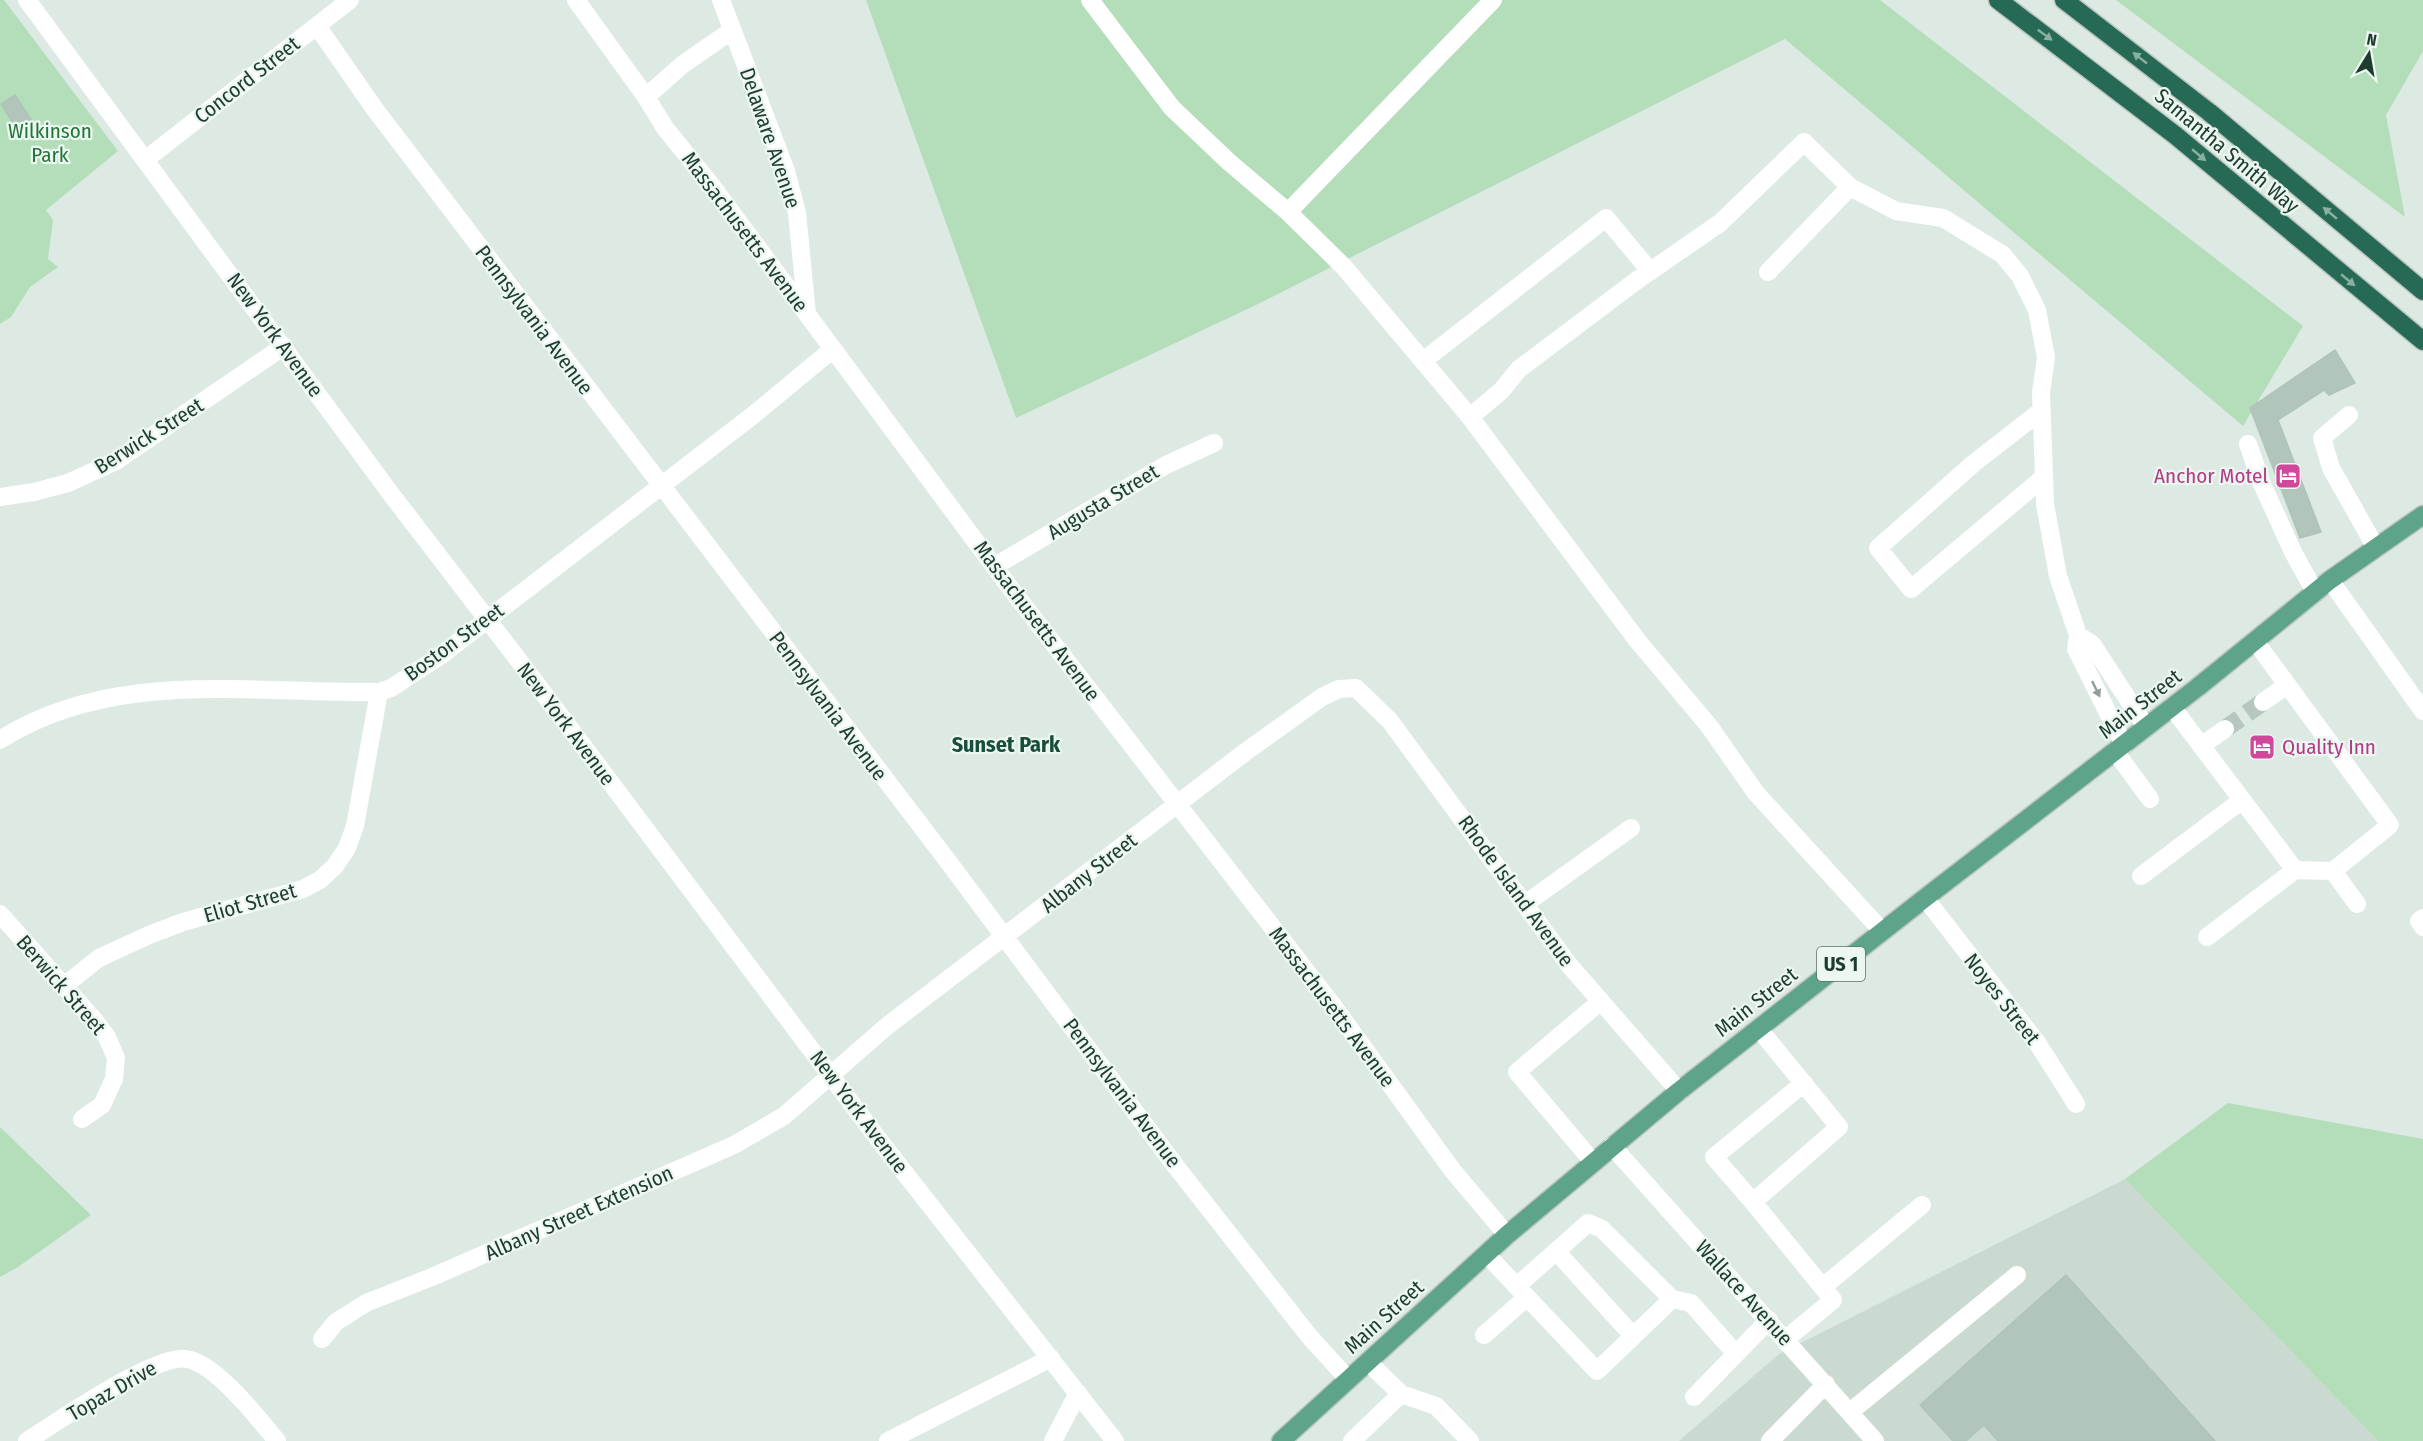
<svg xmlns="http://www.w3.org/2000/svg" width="2423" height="1441" font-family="'Fira Sans Condensed',sans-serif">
  <rect width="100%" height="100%" fill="#dceae3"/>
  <!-- built -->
  <path fill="#cbdad1" d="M2125,1179L2378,1441H1679L1779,1354Z"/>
  <!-- green -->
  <path fill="#b3deb9" d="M0,0H4L118,151L46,210L53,220L48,259L58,267L30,287L11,317L0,324Z
    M866,0H1880L2303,326L2243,426L1785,39L1256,305L1016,418Z
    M2116,0H2423V51L2386,115L2405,217Z
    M2228,1103L2423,1139V1441H2378L2125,1179Z
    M0,1127L91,1215L18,1267L0,1277Z"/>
  <!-- building -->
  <path fill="#b2c5bb" stroke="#afc4b9" stroke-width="1.5" d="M15,95L32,121L17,130L1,104Z
    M2335,350L2355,383L2329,395L2324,390L2278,420L2321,532L2300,538L2250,408Z
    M2066,1275L2215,1441H1998L1984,1425L1966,1441H1953L1920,1405Z"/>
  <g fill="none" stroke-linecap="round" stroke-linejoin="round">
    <!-- minor-tunnel -->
    <path stroke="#b6c7bf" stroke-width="18" stroke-dasharray="18 9" stroke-linecap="butt" d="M2225,729L2263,702"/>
    <defs>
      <path id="major" d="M1281,1441L1507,1235L1679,1091L1925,898L2198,687L2330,580L2423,515"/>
      <path id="highway" d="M1998,0L2175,135L2423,341
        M2064,0L2209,112L2423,291"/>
    </defs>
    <!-- major casing -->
    <use href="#major" stroke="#bbc4c1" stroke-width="21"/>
    <!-- highway casing -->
    <use href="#highway" stroke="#bbc4c1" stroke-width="21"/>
    <!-- minor -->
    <path stroke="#fff" stroke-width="18" d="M27,0L391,494L520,662L882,1144L1115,1441
      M576,0L646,97L665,128L712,186L1008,585L1334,1007L1453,1171L1507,1235
      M721,0L786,171L797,213L807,314
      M1090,0L1172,108L1229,162L1288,212
      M317,26L374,108L947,860L1174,1164L1309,1336L1348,1379
      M646,97L682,65L731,31
      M145,160L350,0
      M1768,272L1850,187
      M1423,361L1606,218L1650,271
      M2041,411L1974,463L1878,548L1911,589L2044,477
      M2349,415L2322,438L2331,468L2376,548
      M1470,417L1344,267L1288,212L1493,0
      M2248,444L2262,484L2293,552L2315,592
      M0,497L34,492L68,483L116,461L284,346
      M995,566L1166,465L1214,443
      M2330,580L2423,711
      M2078,635L2092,644L2146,727
      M2263,702L2287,685
      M2172,707L2295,870L2333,871L2390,825L2255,641
      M0,740C112,668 253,694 379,692L391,688L440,656L752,416L833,349
      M2201,746L2225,729
      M2115,751L2150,799
      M2333,871L2357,904
      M2141,876L2242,800
      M1925,898L2038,1044L2076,1104
      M1525,904L1631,828
      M0,914L95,1021L107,1037L116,1058L114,1079L102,1105L82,1119
      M2423,918L2419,921L2423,927
      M1882,931L1756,793L1709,726L1637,640L1470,417L1501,391L1519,369L1636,281L1720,223L1804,142L1850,187L1896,211L1943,218L2003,255L2020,276L2037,310L2046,357L2041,393L2045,504L2058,576L2078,635L2076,649L2124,745
      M2207,937L2295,870
      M65,985L99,958L149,935L183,922L303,889L320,880L335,866L347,848L355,826L379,692
      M1759,1029L1839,1127L1753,1202L1833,1300L1786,1339
      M1612,1146L1875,1441
      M1593,1162L1517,1072L1601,1001
      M1753,1202L1714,1157L1804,1083
      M1556,1251L1633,1336
      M1487,1255L1597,1371L1672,1299L1691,1303L1736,1354
      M1517,1286L1588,1223L1602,1229L1672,1299
      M1824,1286L1922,1205
      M1484,1335L1527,1297
      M322,1339L336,1322L366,1303L432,1277L734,1145L784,1116L887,1026L1244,753L1322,697L1339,689L1356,688L1390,721L1570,966L1679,1091
      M1368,1362L1401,1394L1436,1406L1470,1441
      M1694,1397L1769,1320
      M1850,1412L2017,1275
      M27,1441C57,1422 156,1353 187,1359C216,1364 258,1418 277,1441
      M888,1441L1051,1358
      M1053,1441L1078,1393
      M1352,1441L1401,1394
      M1770,1441L1826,1384"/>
    <!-- major -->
    <use href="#major" stroke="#5da48a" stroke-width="18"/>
    <!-- highway -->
    <use href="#highway" stroke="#266954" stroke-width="18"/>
  </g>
  <!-- one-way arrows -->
  <defs><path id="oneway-solid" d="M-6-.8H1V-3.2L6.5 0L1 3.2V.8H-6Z" transform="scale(1.5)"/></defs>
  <g fill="#8ab0a2">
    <use href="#oneway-solid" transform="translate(2045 35) rotate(36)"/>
    <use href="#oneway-solid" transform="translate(2140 58) rotate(-142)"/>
    <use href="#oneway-solid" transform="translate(2199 155) rotate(40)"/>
    <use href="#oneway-solid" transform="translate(2330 213) rotate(-140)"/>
    <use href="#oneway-solid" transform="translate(2348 280) rotate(40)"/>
  </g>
  <use fill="#8e9d97" href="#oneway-solid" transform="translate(2096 689) rotate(64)"/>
  <!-- icons -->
  <defs>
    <symbol id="hotel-square" viewBox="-11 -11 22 22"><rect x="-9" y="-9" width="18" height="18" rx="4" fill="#d1479c" stroke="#edf7f1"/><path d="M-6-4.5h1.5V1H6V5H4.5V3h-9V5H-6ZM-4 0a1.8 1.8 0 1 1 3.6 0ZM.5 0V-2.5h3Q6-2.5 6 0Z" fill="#fff"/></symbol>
  </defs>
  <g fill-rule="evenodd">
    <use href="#hotel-square" x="2273" y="461" width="30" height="30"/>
    <use href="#hotel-square" x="2247" y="732" width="30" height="30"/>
  </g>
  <g text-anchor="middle" stroke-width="4.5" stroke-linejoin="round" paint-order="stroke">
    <!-- shield labels -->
    <rect fill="#edf7f1" stroke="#5b7369" stroke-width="1.5" x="1817" y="947" width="48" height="34" rx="4.5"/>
    <g font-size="20" font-weight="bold" fill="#1d3b2f">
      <text x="1841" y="971">US 1</text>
    </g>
    <!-- street labels -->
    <g font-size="21" fill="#1d3b2f" stroke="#edf7f1">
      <text transform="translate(247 80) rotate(-38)" y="7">Concord Street</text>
      <text transform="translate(770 138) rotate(71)" y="7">Delaware Avenue</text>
      <text transform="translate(2227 151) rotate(40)" y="7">Samantha Smith Way</text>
      <text transform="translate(745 232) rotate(53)" y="7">Massachusetts Avenue</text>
      <text transform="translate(534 320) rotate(53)" y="7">Pennsylvania Avenue</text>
      <text transform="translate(275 335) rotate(54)" y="7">New York Avenue</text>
      <text transform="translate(149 436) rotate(-32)" y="7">Berwick Street</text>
      <text transform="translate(1103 502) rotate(-31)" y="7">Augusta Street</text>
      <text transform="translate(1037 621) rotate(53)" y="7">Massachusetts Avenue</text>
      <text transform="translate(454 642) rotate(-36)" y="7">Boston Street</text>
      <text transform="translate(2140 704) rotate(-38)" y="7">Main Street</text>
      <text transform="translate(828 706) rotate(53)" y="7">Pennsylvania Avenue</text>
      <text transform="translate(566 724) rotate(53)" y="7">New York Avenue</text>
      <text transform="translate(1089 873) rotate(-38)" y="7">Albany Street</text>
      <text transform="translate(1516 891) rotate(54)" y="7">Rhode Island Avenue</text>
      <text transform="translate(250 903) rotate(-16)" y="7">Eliot Street</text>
      <text transform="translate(61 985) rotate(49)" y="7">Berwick Street</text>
      <text transform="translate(2002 999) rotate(52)" y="7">Noyes Street</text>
      <text transform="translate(1756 1002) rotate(-38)" y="7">Main Street</text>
      <text transform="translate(1332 1007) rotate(53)" y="7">Massachusetts Avenue</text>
      <text transform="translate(1122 1093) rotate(53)" y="7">Pennsylvania Avenue</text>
      <text transform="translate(859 1112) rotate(53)" y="7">New York Avenue</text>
      <text transform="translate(579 1213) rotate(-24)" y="7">Albany Street Extension</text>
      <text transform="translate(1744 1293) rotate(48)" y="7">Wallace Avenue</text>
      <text transform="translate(1384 1317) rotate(-42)" y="7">Main Street</text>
      <text transform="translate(112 1391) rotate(-30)" y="7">Topaz Drive</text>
    </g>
    <!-- park labels -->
    <g font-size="21" fill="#24753a" stroke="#edf7f1">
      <text x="50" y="138">Wilkinson<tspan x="50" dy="24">Park</tspan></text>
    </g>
    <!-- hotel labels -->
    <g font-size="21" fill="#b23c85" stroke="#edf7f1" text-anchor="end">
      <text x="2268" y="483">Anchor Motel</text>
      <text x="2282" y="754" text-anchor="start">Quality Inn</text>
    </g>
    <!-- neighbourhood labels -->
    <g font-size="22" font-weight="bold" fill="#184e3b" stroke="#edf7f1">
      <text x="1006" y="752">Sunset Park</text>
    </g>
  </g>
  <!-- north arrow -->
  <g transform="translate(2369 54) rotate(11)" stroke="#edf7f1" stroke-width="4.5" paint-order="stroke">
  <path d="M0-4.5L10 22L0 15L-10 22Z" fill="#1d3b2f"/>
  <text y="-9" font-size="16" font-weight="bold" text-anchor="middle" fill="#1d3b2f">N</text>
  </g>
</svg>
